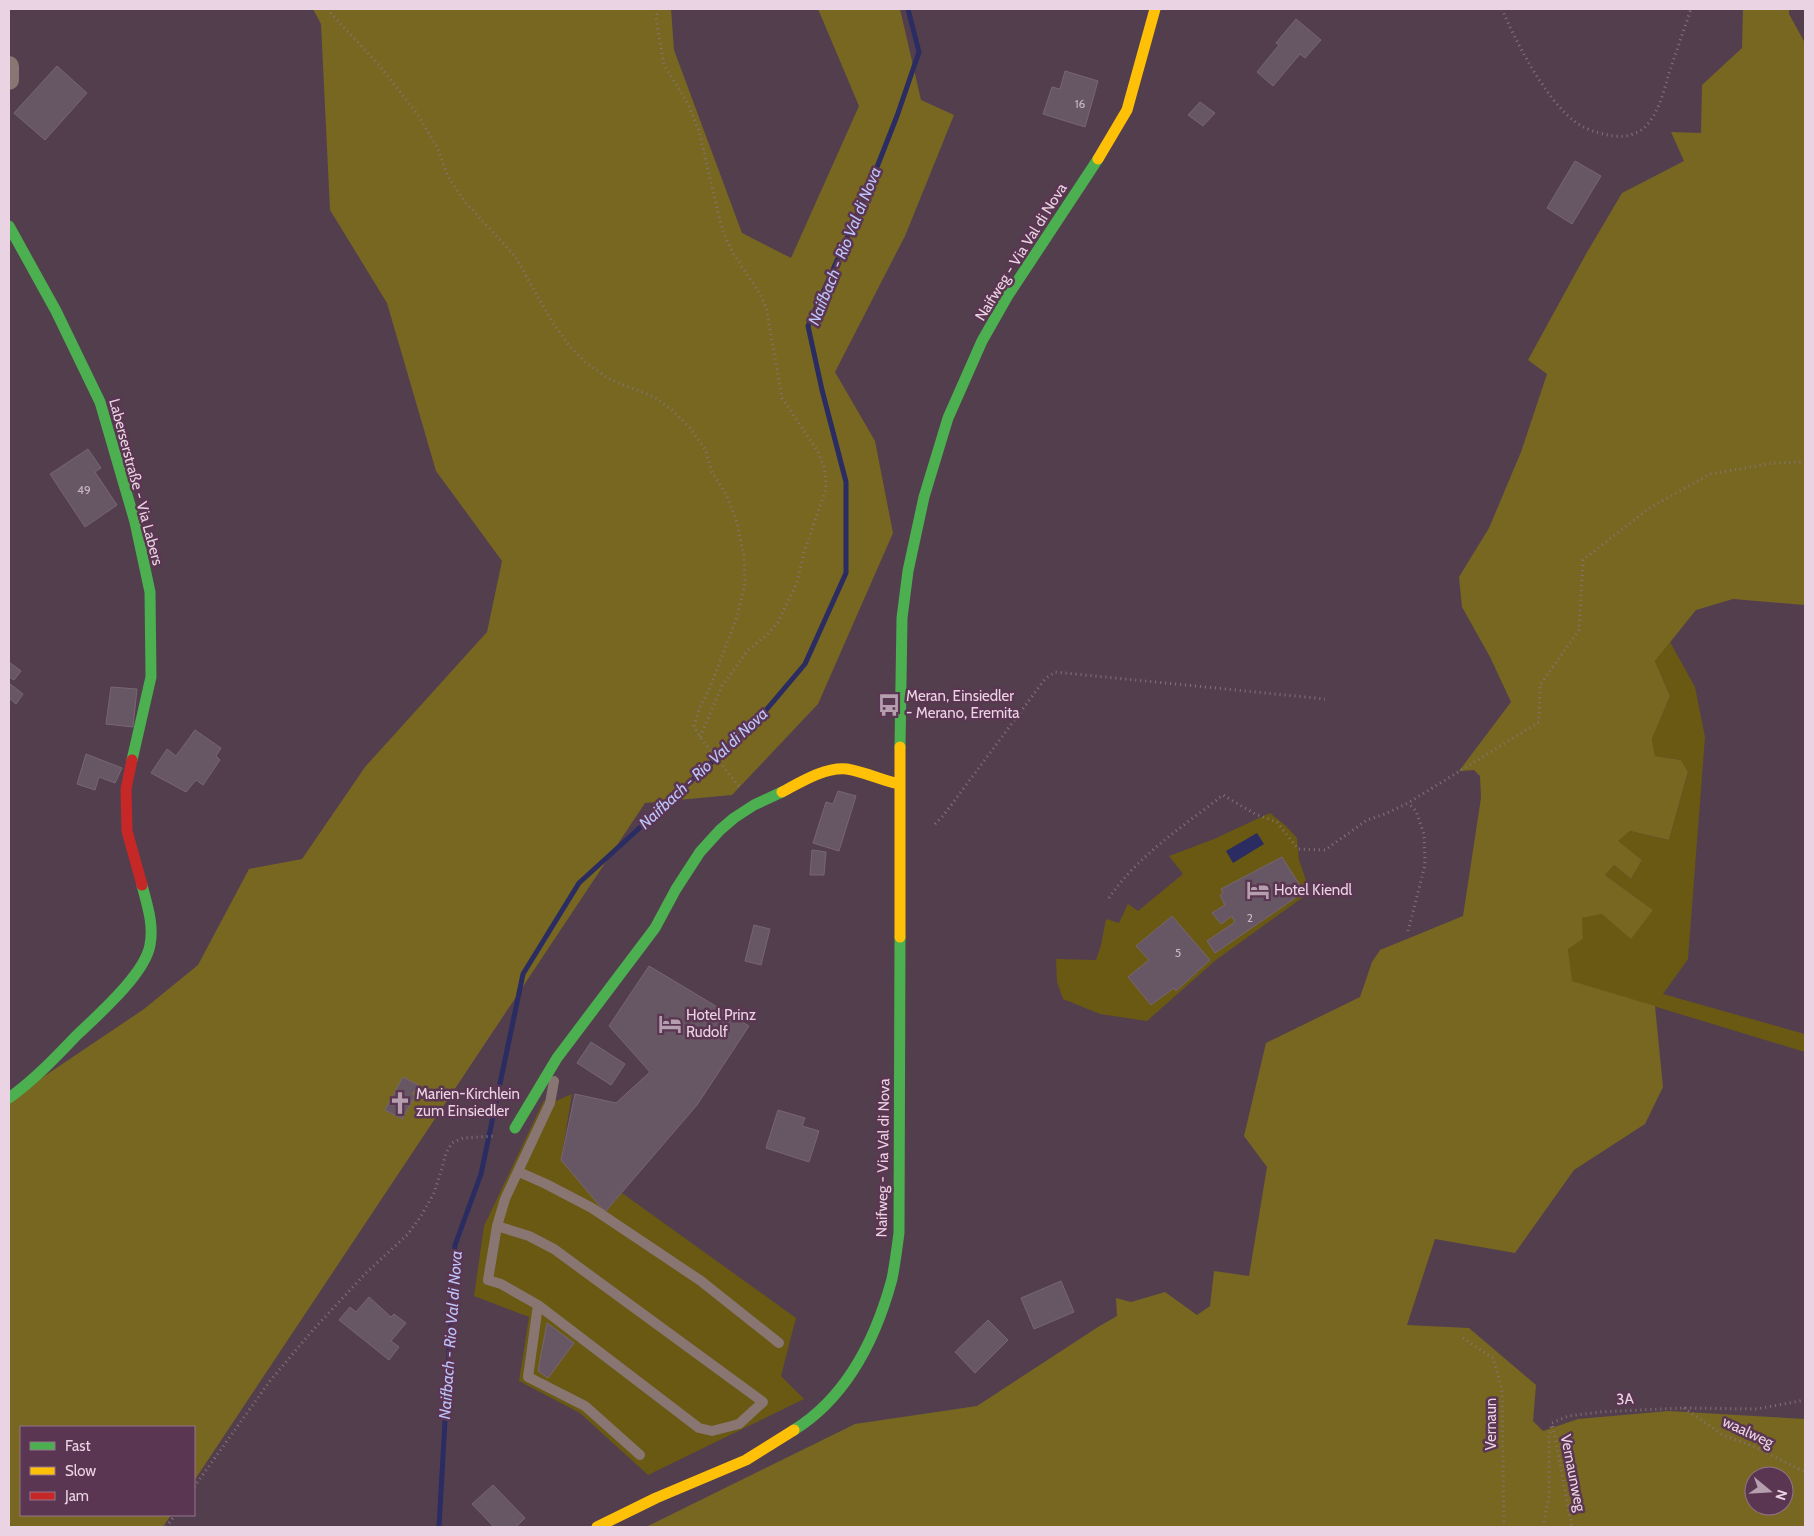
<svg xmlns="http://www.w3.org/2000/svg" width="1814" height="1536" font-family="Cabin,sans-serif">
  <rect width="100%" height="100%" fill="#533e4e"/>
  <!-- green -->
  <path fill="#695913" d="M1670,642L1695,687L1705,737L1688,959L1663,994L1805,1034V1052L1571,981L1568,948L1583,939L1581,918L1601,914L1653,910L1605,875L1614,865L1631,879L1642,860L1617,841L1630,831L1669,840L1688,773L1681,760L1655,756L1652,739L1670,696L1655,661Z
    M1270,813L1286,826L1297,838L1299,860L1310,892L1216,960L1147,1021L1100,1014L1063,999L1057,982L1056,959L1096,960L1101,945L1106,919L1119,923L1128,904L1138,911L1183,874L1169,856L1214,839Z
    M572,1094L561,1160L606,1211L622,1193L796,1318L781,1376L804,1399L648,1475L580,1413L519,1381L529,1317L474,1296L484,1226L544,1100L551,1103Z"/>
  <!-- forest -->
  <path fill="#776721" fill-rule="evenodd" d="M313,9H671L674,50L742,233L791,258L859,106L818,9H900L921,100L954,115L905,236L835,372L875,441L893,533L818,704L732,795L645,803L194,1481V1427H21V1515H171L163,1527H9V1100L144,1009L198,965L249,869L302,859L365,767L487,632L502,561L436,471L387,303L330,210L321,24Z
    M1743,9H1789V14L1805,43V605L1733,599L1696,610L1655,661L1670,696L1652,739L1655,756L1681,760L1688,772L1669,840L1630,831L1618,841L1642,860L1631,879L1614,865L1605,875L1653,910L1631,939L1602,914L1582,918L1583,939L1568,949L1572,981L1655,1006L1663,1087L1645,1124L1574,1170L1515,1253L1435,1239L1407,1325L1469,1328L1536,1385L1533,1421L1543,1431L1578,1419L1668,1411L1805,1419V1527H646L855,1424L977,1406L1098,1327L1117,1316L1116,1298L1131,1302L1165,1292L1197,1315L1210,1306L1214,1271L1249,1276L1267,1167L1244,1136L1266,1043L1360,997L1372,962L1380,950L1463,916L1481,798L1480,776L1474,770L1459,771L1511,702L1490,657L1462,607L1459,577L1489,528L1521,452L1547,374L1528,360L1586,254L1622,193L1684,161L1671,132L1701,133L1702,85L1742,48ZM1754,1476H1784V1506H1754Z"/>
  <!-- water -->
  <path fill="#2b2c62" d="M1257,833L1264,844L1233,863L1226,851Z"/>
  <g fill="none" stroke-linecap="round" stroke-linejoin="round">
    <!-- stream -->
    <path stroke="#2b2c62" stroke-width="5" d="M439,1527L455,1245L481,1174L523,974L579,883L756,722L805,664L846,573V482L822,390L808,326L866,195L897,116L919,52L908,9"/>
  </g>
  <!-- building -->
  <path fill="#675663" stroke="#776673" d="M1296,19L1321,40L1305,58L1300,54L1273,86L1257,72L1279,45L1276,43Z
    M57,66L87,93L45,140L14,113Z
    M1065,71L1098,81L1085,127L1043,114L1052,87L1060,89Z
    M1200,102L1215,113L1203,126L1188,115Z
    M1575,161L1601,176L1572,224L1547,208Z
    M88,449L101,468L95,472L117,505L85,527L50,474Z
    M9,662L21,671L14,680L9,677Z
    M9,683L23,694L16,704L9,698Z
    M111,687L137,689L133,727L106,724Z
    M195,730L221,748L216,756L220,760L203,785L196,780L186,792L151,773L167,749L176,756Z
    M86,754L122,768L115,783L99,777L95,790L77,784Z
    M838,791L856,796L839,851L813,843L826,802L833,804Z
    M812,850L826,852L824,875H810Z
    M1282,857L1304,892L1215,953L1207,941L1235,922L1232,916L1221,924L1212,913L1225,905L1220,895L1223,893L1221,889Z
    M1172,916L1210,960L1176,991L1174,988L1151,1005L1128,977L1149,960L1136,946Z
    M754,925L770,929L761,965L745,961Z
    M649,966L749,1026L697,1105L605,1212L561,1160L575,1094L616,1103L650,1072L609,1026Z
    M591,1042L625,1064L611,1085L577,1063Z
    M403,1077L420,1086L417,1092L414,1091L412,1094L415,1096L402,1119L385,1110Z
    M778,1110L805,1118L802,1126L819,1131L809,1162L766,1148Z
    M1061,1281L1074,1312L1034,1329L1021,1298Z
    M369,1297L391,1317L394,1314L406,1323L391,1341L399,1347L389,1360L339,1320L350,1307L356,1312Z
    M988,1320L1008,1340L975,1373L955,1352Z
    M547,1323L574,1343L548,1378L538,1371Z
    M493,1485L525,1518L516,1527H494L472,1504Z"/>
  <g fill="none" stroke-linecap="round" stroke-linejoin="round">
    <!-- path -->
    <path stroke="#847477" stroke-width="3" stroke-dasharray="1 4" stroke-linecap="butt" d="M327,9L379,65L418,115L437,147L448,177L466,203L515,256L551,320L568,344L585,362L609,379L654,397L672,410L690,428L705,449L712,472L726,494L736,519L744,556L745,584L737,617L711,685L699,709L694,726L700,737L741,789
      M659,9L656,18L664,65L688,104L699,131L722,229L733,253L760,294L766,307L782,398L818,452L825,470L826,489L804,552L797,583L778,622L767,635L748,650L722,686L700,737
      M1502,9C1515,41 1546,99 1573,120C1582,128 1596,133 1608,135C1620,138 1637,136 1646,126C1660,111 1664,89 1670,70C1677,50 1684,29 1691,9
      M935,824L943,816L1045,679L1055,672L1325,699
      M1109,898C1138,855 1184,826 1223,795L1255,814L1277,822L1298,849L1325,850L1367,820L1385,814L1408,803L1539,722L1540,685L1579,630L1583,560L1648,509L1710,474L1773,463L1805,462
      M1408,931L1425,865L1424,834L1416,811L1408,803
      M1463,1338L1493,1358L1502,1389L1504,1527
      M1684,1408L1723,1435L1755,1447L1805,1472
      M1553,1426L1572,1527
      M194,1487L270,1381L312,1331L365,1274L408,1234L421,1216L434,1193L442,1168L446,1153L452,1143L463,1138L496,1136
      M166,1527L175,1515
      M1543,1527L1549,1496V1437L1552,1423L1568,1416L1601,1412L1683,1408L1757,1409L1805,1400"/>
    <!-- lane -->
    <path stroke="#897673" stroke-width="10" d="M519,1172L546,1184L592,1208L701,1281L779,1343
      M497,1226L529,1236L554,1249L763,1402L739,1424L712,1431L699,1428L538,1305L501,1284L488,1280L497,1226L505,1199L550,1103L554,1081
      M538,1305L528,1377L585,1406L640,1455"/>
    <!-- street -->
    <path stroke="#897673" stroke-width="20" d="M9,66V80"/>
    <!-- fast -->
    <path stroke="#4caf50" stroke-width="11" d="M9,226L56,311L100,402L135,522L150,592L151,677L132,760
      M900,747L902,618L908,571L924,497L948,418L982,341L1007,297L1098,159
      M9,1098C34,1080 55,1058 76,1036C98,1015 145,974 150,945C154,924 147,905 142,885
      M515,1128L557,1058L655,928L676,889L700,852L720,830L734,818L754,805L782,792
      M794,1430C847,1397 876,1338 892,1279C895,1264 897,1248 899,1233L900,937"/>
    <!-- slow -->
    <path stroke="#ffc107" stroke-width="11" d="M1098,159L1127,110L1155,9
      M782,792C801,782 824,767 847,769C865,772 881,780 899,784
      M900,937V747
      M597,1527L656,1498L746,1460L794,1430"/>
    <!-- jam -->
    <path stroke="#c62828" stroke-width="11" d="M132,760L126,789L127,831L142,885"/>
  </g>
  <!-- icons -->
  <defs>
    <symbol id="bus-bare" viewBox="-9 -9 18 18"><path d="M-5-6H5V4H4V6H2V4H-2V6H-4V4H-5ZM-3.5-4V0h7V-4ZM-3.5 1.2v1.5H-2V1.2ZM2 1.2v1.5H3.5V1.2Z" fill="#b59faf" stroke="#5b3652" stroke-width="2.5" paint-order="stroke"/></symbol>
    <symbol id="hotel-bare" viewBox="-9 -9 18 18"><path d="M-6-4.5h1.5V1H6V5H4.5V3h-9V5H-6ZM-4 0a1.8 1.8 0 1 1 3.6 0ZM.5 0V-2.5h3Q6-2.5 6 0Z" fill="#b59faf" stroke="#5b3652" stroke-width="2.5" paint-order="stroke"/></symbol>
    <symbol id="church-bare" viewBox="-9 -9 18 18"><path d="M-1.2-6h2.4v3.5h3.3v2.4h-3.3V6h-2.4V-.1h-3.3v-2.4h3.3Z" fill="#b59faf" stroke="#5b3652" stroke-width="2.5" paint-order="stroke"/></symbol>
  </defs>
  <g fill-rule="evenodd">
    <use href="#bus-bare" x="873" y="689" width="32" height="32"/>
    <use href="#hotel-bare" x="1242" y="874" width="32" height="32"/>
    <use href="#hotel-bare" x="654" y="1008" width="32" height="32"/>
    <use href="#church-bare" x="384" y="1087" width="32" height="32"/>
  </g>
  <g text-anchor="middle" stroke-width="5" stroke-linejoin="round" paint-order="stroke">
    <!-- number labels -->
    <g font-size="12" fill="#c9b4c3">
      <text x="1080" y="108">16</text>
      <text x="84" y="494">49</text>
      <text x="1250" y="922">2</text>
      <text x="1178" y="957">5</text>
    </g>
    <!-- street labels -->
    <g font-size="15" fill="#ead3e3" stroke="#5b3652">
      <text transform="translate(1021 252) rotate(-58)" y="5">Naifweg - Via Val di Nova</text>
      <text transform="translate(136 482) rotate(75)" y="5">Laberserstraße - Via Labers</text>
      <text transform="translate(883 1158) rotate(-89)" y="5">Naifweg - Via Val di Nova</text>
      <text transform="translate(1625 1399) rotate(-3)" y="5">3A</text>
      <text transform="translate(1491 1424) rotate(-90)" y="5">Vernaun</text>
      <text transform="translate(1748 1432) rotate(25)" y="5">waalweg</text>
      <text transform="translate(1573 1473) rotate(79)" y="5">Vernaunweg</text>
    </g>
    <!-- poi labels -->
    <g font-size="15" fill="#ead3e3" stroke="#5b3652" text-anchor="start">
      <text x="906" y="701">Meran, Einsiedler<tspan x="906" dy="17">- Merano, Eremita</tspan></text>
      <text x="1274" y="895">Hotel Kiendl</text>
      <text x="686" y="1020">Hotel Prinz<tspan x="686" dy="17">Rudolf</tspan></text>
      <text x="416" y="1099">Marien-Kirchlein<tspan x="416" dy="17">zum Einsiedler</tspan></text>
    </g>
    <!-- water labels -->
    <g font-size="16" font-style="italic" fill="#bcc5fc" stroke="#5b3652">
      <text transform="translate(844 246) rotate(-68)" y="6">Naifbach - Rio Val di Nova</text>
      <text transform="translate(703 768) rotate(-43)" y="6">Naifbach - Rio Val di Nova</text>
      <text transform="translate(450 1335) rotate(-86)" y="6">Naifbach - Rio Val di Nova</text>
    </g>
  </g>
  <!-- border -->
  <rect width="1814" height="1536" fill="none" stroke="#ead3e3" stroke-width="20"/>
  <!-- legend -->
  <rect x="20" y="1426" width="175" height="90" fill="#5b3652" stroke="#94758c"/>
  <rect x="30" y="1442" width="25" height="8" fill="#4caf50" stroke="#94758c"/>
  <text x="65" y="1451" font-size="15" fill="#ead3e3">Fast</text>
  <rect x="30" y="1467" width="25" height="8" fill="#ffc107" stroke="#94758c"/>
  <text x="65" y="1476" font-size="15" fill="#ead3e3">Slow</text>
  <rect x="30" y="1492" width="25" height="8" fill="#c62828" stroke="#94758c"/>
  <text x="65" y="1501" font-size="15" fill="#ead3e3">Jam</text>
  <!-- north arrow -->
  <g transform="translate(1769 1491) rotate(108)"><circle r="24" fill="#5b3652" stroke="#94758c"/>
  <path d="M0-4L9 19L0 12L-9 19Z" fill="#b59faf"/>
  <text y="-8" font-size="14" font-weight="bold" text-anchor="middle" fill="#ead3e3">N</text>
  </g>
</svg>
